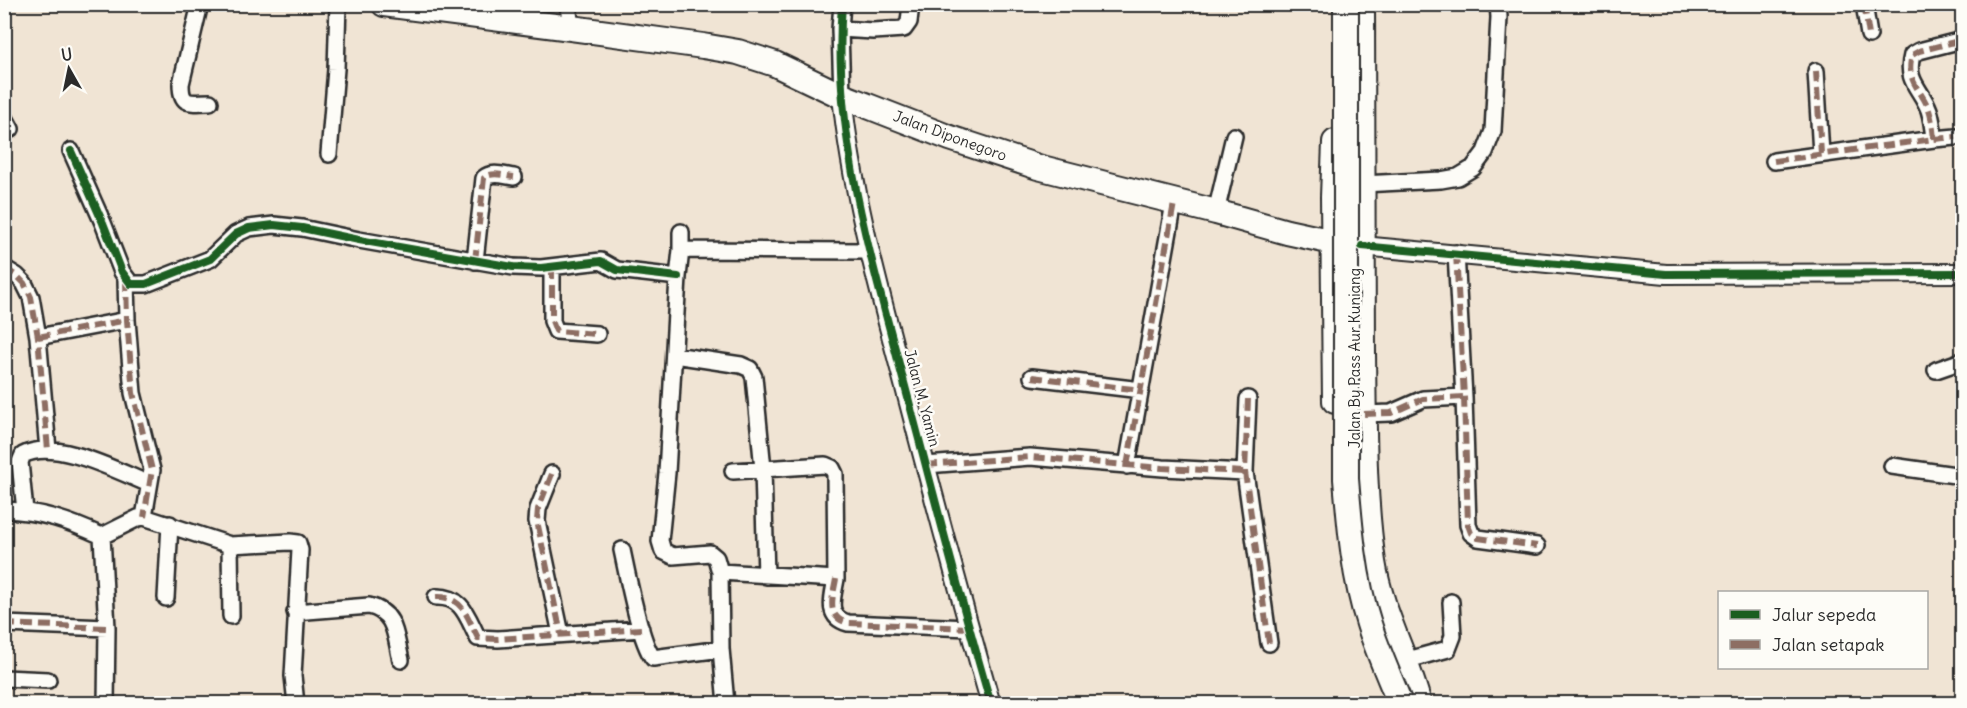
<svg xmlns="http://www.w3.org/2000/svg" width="1967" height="708" font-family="Delius,sans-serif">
  <rect width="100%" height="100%" fill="#f0e4d4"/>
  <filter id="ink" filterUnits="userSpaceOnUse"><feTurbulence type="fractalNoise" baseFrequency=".0167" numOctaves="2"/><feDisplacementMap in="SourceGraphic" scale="12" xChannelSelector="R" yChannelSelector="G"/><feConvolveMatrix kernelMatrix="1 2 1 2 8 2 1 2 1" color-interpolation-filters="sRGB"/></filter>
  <g filter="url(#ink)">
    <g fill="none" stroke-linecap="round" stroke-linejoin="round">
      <defs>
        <path id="minor" d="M200,4L181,84C181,107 191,102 210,102
          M568,4L571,28
          M1864,4L1869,35
          M840,29L873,31L904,29L909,22L911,4
          M1816,71L1821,154
          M842,96L840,29L842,4
          M4,116L11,129
          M1934,139C1933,129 1932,119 1929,110C1921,88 1905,82 1912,55L1919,51L1962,40
          M71,151L103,223L122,272L131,284H146L210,259L236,234L249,228L274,225L302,228L359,240L513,267L541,268L601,261L617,270L678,277
          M329,154L336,69L338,4
          M1774,161L1934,139L1956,137
          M1362,184L1441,180L1458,177L1473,168L1485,152L1493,131L1499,17L1498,4
          M1216,212L1234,136
          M681,232V250L869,251
          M681,250L678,277L667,473L660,541L663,551L673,556L710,553L716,558L720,572L721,649L726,704
          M1456,253L1464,397L1468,525L1471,533L1478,538L1537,546
          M475,261L484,178C492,171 505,176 514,177
          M552,267V321L556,331L597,334
          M4,268L17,276L24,283L31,297L38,337L48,450
          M126,279L127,320L133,393L152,470L144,517
          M38,337L127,320
          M674,355L741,365L750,369L754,377L763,469L766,576
          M1936,370L1962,361
          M1032,377L1141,390
          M1248,399L1245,472L1269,643
          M1364,414L1391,413L1423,399L1464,397
          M926,465L1030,457L1163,468L1245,472
          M1127,466L1174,203
          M1892,466L1962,476
          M552,474L538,509L537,521L561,634
          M4,510C41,511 69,521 102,536L107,628L106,704
          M25,511L20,462L23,455C55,438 117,471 149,484
          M102,536L138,518L144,517L230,545L290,542L298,543L300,550L293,676L296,704
          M230,545L231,616
          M622,550C627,573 640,642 653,658L721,649
          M720,572L836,579L835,474L832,468L825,465L733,471
          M836,579C833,597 825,617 848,623L969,628
          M436,597C463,596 467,617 478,638L498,639L641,629
          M166,598L170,524
          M295,612L369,606C396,612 395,636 401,660
          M4,624L107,628
          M1404,661L1448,649L1453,636L1451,602
          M4,678L48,680"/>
        <path id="tertiary" d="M842,96C852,194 879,289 904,384C932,491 960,597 991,704
          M1362,246L1666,274L1962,273"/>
        <path id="trunk" d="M384,4L571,28L703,46L738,52L775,64L842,96L950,138L1038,167L1216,212L1287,232L1333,242
          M1362,4C1362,121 1362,237 1363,353C1364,421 1363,495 1373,562C1381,612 1406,655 1419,704
          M1335,401L1333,197L1335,142"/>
      </defs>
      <!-- minor casing -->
      <use href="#minor" stroke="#2b2b2b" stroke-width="20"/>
      <!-- tertiary casing -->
      <use href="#tertiary" stroke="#2b2b2b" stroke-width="22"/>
      <!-- trunk casing -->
      <use href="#trunk" stroke="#2b2b2b" stroke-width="28"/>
      <!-- minor -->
      <use href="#minor" stroke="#fdfcf7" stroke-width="15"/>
      <!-- tertiary -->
      <use href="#tertiary" stroke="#fdfcf7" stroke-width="18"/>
      <!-- trunk -->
      <use href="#trunk" stroke="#fdfcf7" stroke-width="24"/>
      <defs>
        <path id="trunk-bridge" d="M1346,4V479C1350,528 1354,578 1369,624C1377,650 1389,676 1399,701"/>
      </defs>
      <!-- trunk-bridge casing -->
      <use href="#trunk-bridge" stroke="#2b2b2b" stroke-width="28" stroke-linecap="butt"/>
      <!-- trunk-bridge -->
      <use href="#trunk-bridge" stroke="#fdfcf7" stroke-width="24"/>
      <!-- quiet -->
      <path stroke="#8d6e63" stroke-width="6" stroke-dasharray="12 6" stroke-linecap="butt" d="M1864,4L1869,35
        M1816,71L1821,154
        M1934,139C1933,129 1932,119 1929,110C1921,88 1905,82 1912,55L1919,51L1962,40
        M1774,161L1934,139L1956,137
        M1456,253L1464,397L1468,525L1471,533L1478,538L1537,546
        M475,261L484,178C492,171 505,176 514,177
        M552,267V321L556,331L597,334
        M4,268L17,276L24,283L31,297L38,337L48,450
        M126,279L127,320L133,393L152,470L144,517
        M38,337L127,320
        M1032,377L1141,390
        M1248,399L1245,472L1269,643
        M1364,414L1391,413L1423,399L1464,397
        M926,465L1030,457L1163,468L1245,472
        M1127,466L1174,203
        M552,474L538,509L537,521L561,634
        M836,579C833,597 825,617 848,623L969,628
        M436,597C463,596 467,617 478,638L498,639L641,629
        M4,624L107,628
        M296,702L311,704"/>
      <defs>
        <path id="cycleway" d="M842,4C832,132 871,257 903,379C932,487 959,596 991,704
          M71,151L103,223L122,272L131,284H146L210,259L236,234L249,228L274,225L302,228L359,240L513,267L541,268L601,261L617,270L678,277
          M1362,246L1666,274L1962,273"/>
      </defs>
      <!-- cycleway casing -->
      <use href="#cycleway" stroke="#fdfcf7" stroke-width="11"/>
      <!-- cycleway -->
      <use href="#cycleway" stroke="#1b5e20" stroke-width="8"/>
    </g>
  </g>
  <g text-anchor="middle" stroke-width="5" stroke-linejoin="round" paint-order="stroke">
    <!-- street labels -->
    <g font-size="15" fill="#2b2b2b" stroke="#fdfcf7">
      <text transform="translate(950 136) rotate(20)" y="5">Jalan Diponegoro</text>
      <text transform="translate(1355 358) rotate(-90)" y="5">Jalan By Pass Aur Kuniang</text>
      <text transform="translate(922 398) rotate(75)" y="5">Jalan M. Yamin</text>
    </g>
  </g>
  <!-- margin -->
  <rect width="1967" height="708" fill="none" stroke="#fdfcf7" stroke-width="24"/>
  <rect x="12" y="12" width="1943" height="684" fill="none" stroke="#2b2b2b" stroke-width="2" filter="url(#ink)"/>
  <!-- legend -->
  <rect x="1718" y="591" width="210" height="78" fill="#fdfcf7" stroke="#a9a8a5" stroke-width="1.5"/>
  <rect x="1730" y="610" width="30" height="9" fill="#1b5e20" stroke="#a9a8a5" stroke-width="1.5"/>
  <text x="1772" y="621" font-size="18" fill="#2b2b2b">Jalur sepeda</text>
  <rect x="1730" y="640" width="30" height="9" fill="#8d6e63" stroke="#a9a8a5" stroke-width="1.5"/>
  <text x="1772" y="651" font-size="18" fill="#2b2b2b">Jalan setapak</text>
  <!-- north arrow -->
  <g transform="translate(69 69) rotate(351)" stroke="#fdfcf7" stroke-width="4.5" paint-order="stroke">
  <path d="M0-4.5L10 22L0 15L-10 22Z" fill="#2b2b2b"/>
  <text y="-9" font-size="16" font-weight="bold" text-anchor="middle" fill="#2b2b2b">U</text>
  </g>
</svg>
